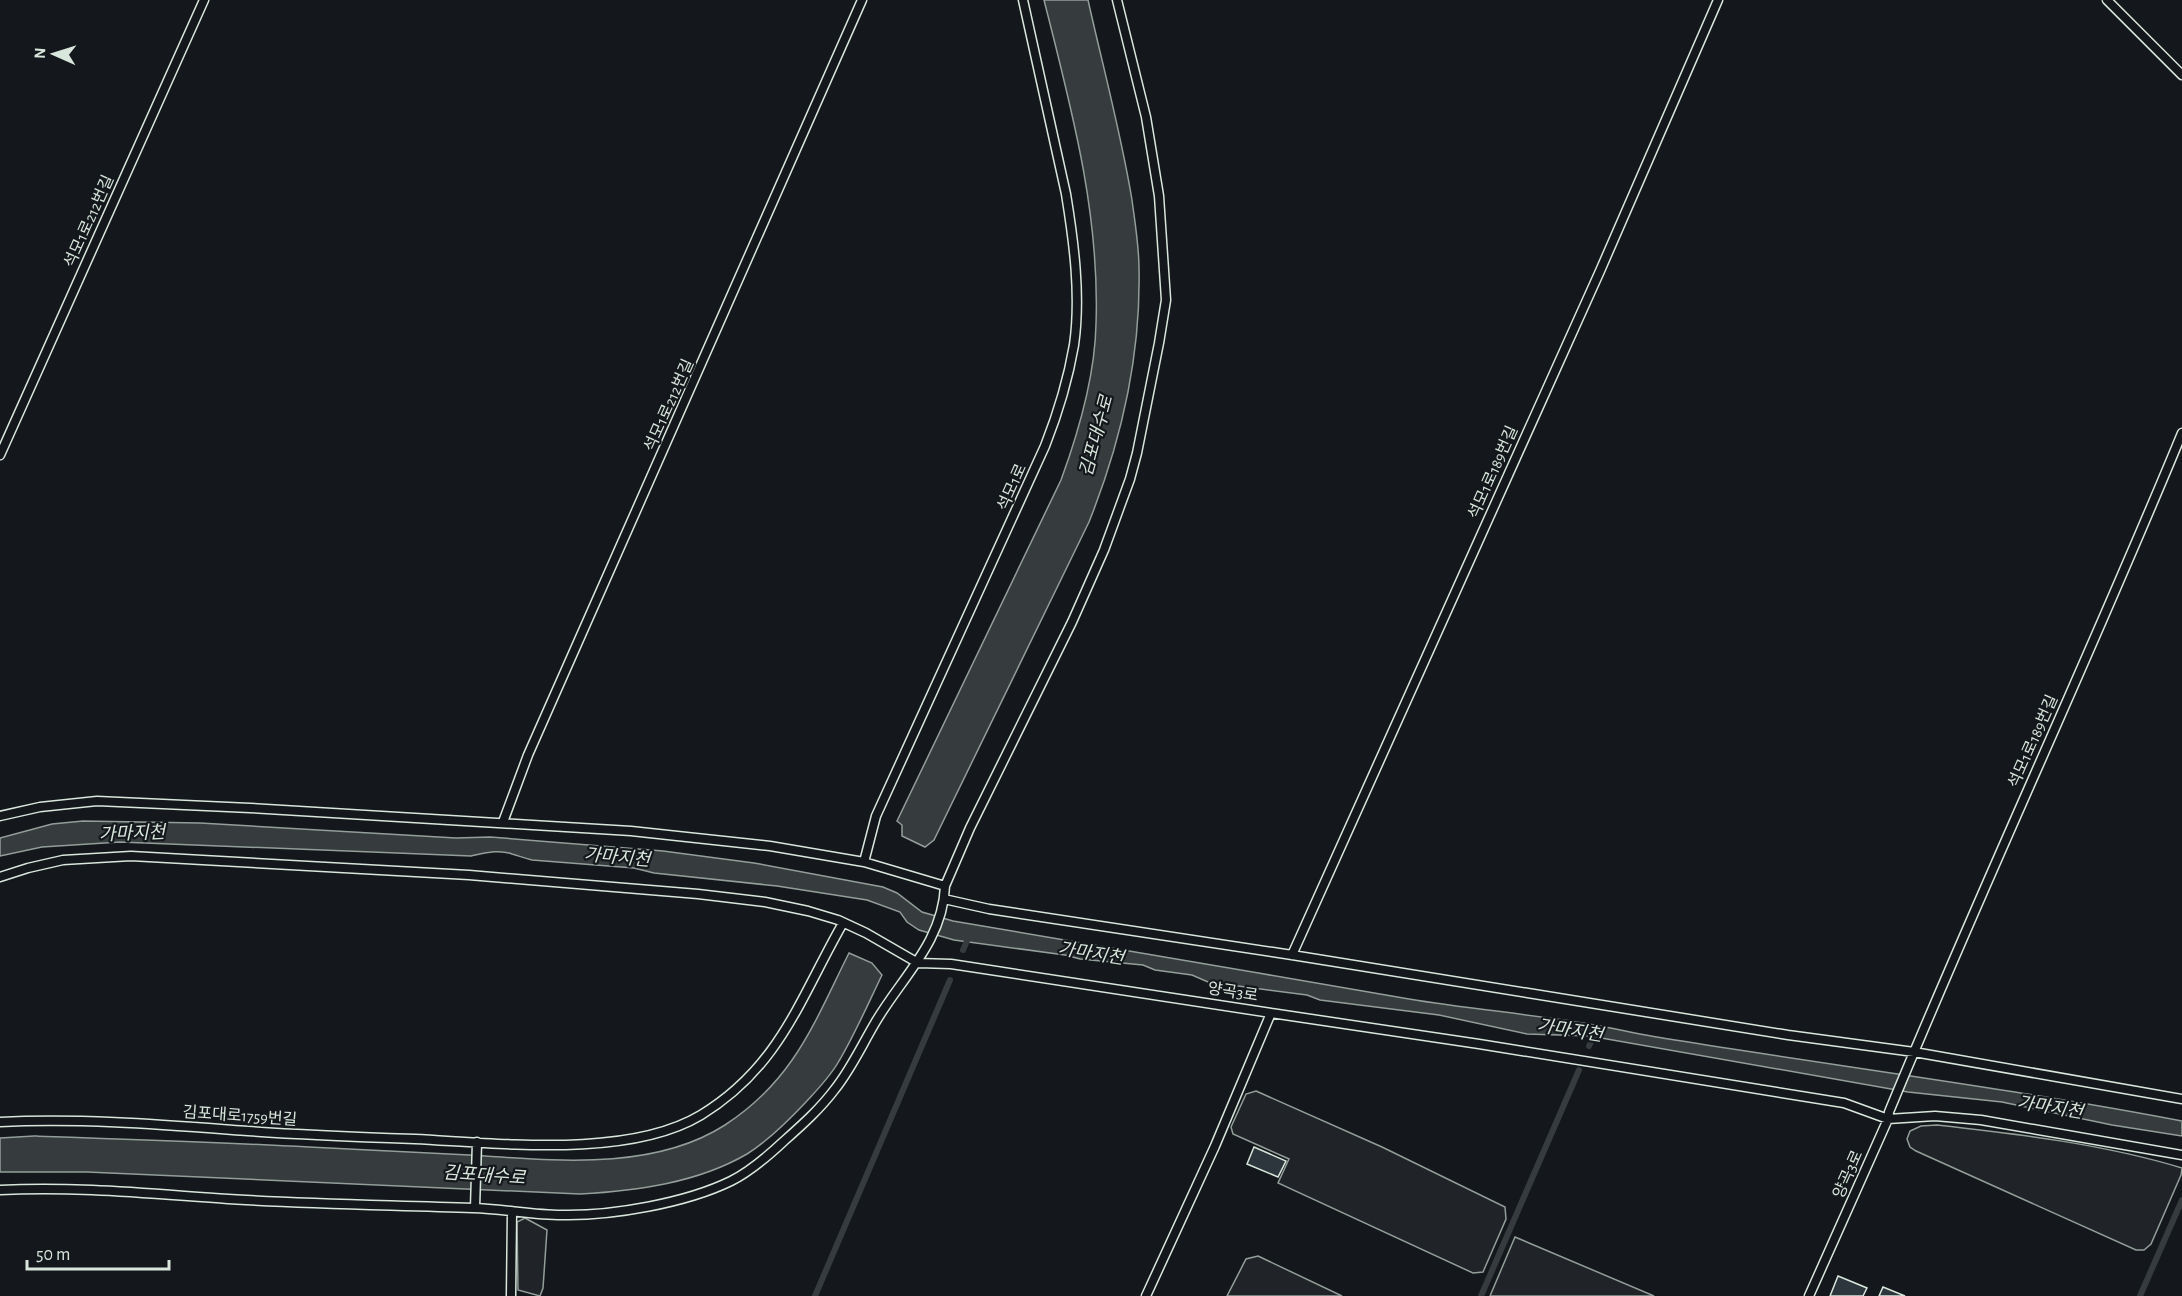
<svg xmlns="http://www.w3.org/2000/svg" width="2182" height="1296" font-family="'Alegreya Sans','Noto Sans KR',sans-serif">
  <rect width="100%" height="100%" fill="#14181c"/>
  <!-- green -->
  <path fill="#202428" stroke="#939e99" stroke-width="1.5" d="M1256,1091L1382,1147L1505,1207L1506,1219L1483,1272L1473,1273L1278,1183L1289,1159L1233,1134L1231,1127L1246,1094Z
    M1937,1125C2018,1134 2103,1144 2182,1168L2181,1175L2151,1244L2144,1250H2136L1916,1151L1910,1147L1907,1139L1910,1131L1921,1126Z
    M525,1218L547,1230L543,1288L540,1296L518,1290L517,1222Z
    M1515,1237L1654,1296H1490Z
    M1258,1256L1342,1296H1227L1246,1259Z"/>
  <!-- water -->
  <path fill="#363b3e" stroke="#939e99" stroke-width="1.5" d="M1044,0H1088C1103,67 1121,133 1132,200C1135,223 1139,246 1139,268C1141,355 1121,442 1089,522L934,840L925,847L902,836V825L897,821L1061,480C1079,431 1095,377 1096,324C1100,213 1071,107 1044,0Z
    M83,821L200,823L456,838L490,837L663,851L754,863L883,887L897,893L922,912L953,921C1105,946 1257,973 1409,999C1469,1009 1530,1014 1589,1024C1618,1029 1646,1036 1675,1040C1844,1067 2014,1089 2182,1121V1136L2112,1125L2002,1102L1908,1092L1590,1036L1527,1034L1439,1015L1320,1000L1307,995L1208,982L1192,975L1155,970L1143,965L1080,959L1065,955L954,940L919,930L907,922L900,912L867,900L777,886L654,873L634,868L532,860C524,858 519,856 512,854C499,849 485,853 471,856L120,842L42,847L0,856V838L52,824Z
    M849,953L872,963L882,975C868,1004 855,1034 839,1061C830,1077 817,1090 805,1103C788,1121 768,1141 747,1154C697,1183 636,1191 580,1194L87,1172H0V1138L34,1136C125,1139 217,1142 309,1147C362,1150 416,1152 469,1155C551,1160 652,1172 725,1125C794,1080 814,1023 849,953Z"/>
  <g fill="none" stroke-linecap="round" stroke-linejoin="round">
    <!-- stream -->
    <path stroke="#363b3e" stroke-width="6" d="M963,950L970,934
      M1589,1046L1596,1032
      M815,1296L950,980
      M1481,1296L1579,1070
      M2140,1296L2182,1200"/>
  </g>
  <!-- building -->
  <path fill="#2c363c" stroke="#d8e6dc" stroke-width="1.5" d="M1254,1147L1286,1161L1278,1177L1247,1164Z
    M1838,1276L1867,1288L1863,1296H1830Z
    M1883,1287L1905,1296H1879Z"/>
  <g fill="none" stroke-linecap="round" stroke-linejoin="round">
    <defs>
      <path id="service" d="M2107,0L2182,75
        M0,455L204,0
        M0,816L40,807L97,801L250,808L631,831L770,846L864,862
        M503,822L528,755L862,0
        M0,877L28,868L63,860L131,856L469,875L698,894L765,902L808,911L838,920L866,933L918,963L951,964L1271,1013L1215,1146L1146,1296
        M945,886L970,828L1072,622L1104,550L1130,479L1137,453L1159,343L1166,300L1159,196L1146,117L1117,0
        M944,899L989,909L1292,955L1788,1035L1914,1052L2182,1099
        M1292,955L1600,271L1718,0
        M1271,1013L1479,1044L1844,1103L1888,1119L1935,1116L1981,1120L2182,1155
        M0,1122C82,1118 166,1125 248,1131C303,1135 359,1137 415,1139C497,1143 628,1159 701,1115C780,1067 800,998 843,923
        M0,1190C76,1186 153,1194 228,1199C310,1204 392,1205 473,1208C503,1209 533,1215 562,1215C612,1216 686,1203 731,1181C751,1171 768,1156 784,1141C802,1125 820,1109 835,1089C851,1069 862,1045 875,1023C901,978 943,942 945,886L864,862L876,816L1045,446C1058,413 1068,380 1074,345C1081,296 1074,243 1066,194L1023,0
        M475,1208L477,1142
        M511,1296L512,1212
        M1809,1296L1888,1119L1889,1112C1983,884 2088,661 2182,433"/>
    </defs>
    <!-- service casing -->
    <use href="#service" stroke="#d8e6dc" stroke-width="11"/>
    <!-- service -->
    <use href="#service" stroke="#14181c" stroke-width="8"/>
  </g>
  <g text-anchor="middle" stroke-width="4.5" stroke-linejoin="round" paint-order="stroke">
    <!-- street labels -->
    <g font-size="16" fill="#d8e6dc" stroke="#14181c">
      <text transform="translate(88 221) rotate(-66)" y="6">석모1로212번길</text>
      <text transform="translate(668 405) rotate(-66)" y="6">석모1로212번길</text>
      <text transform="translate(1492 472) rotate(-66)" y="6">석모1로189번길</text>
      <text transform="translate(1011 487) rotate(-66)" y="6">석모1로</text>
      <text transform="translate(2032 741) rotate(-66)" y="6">석모1로189번길</text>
      <text transform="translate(1233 991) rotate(9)" y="6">양곡3로</text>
      <text transform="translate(240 1115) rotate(4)" y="6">김포대로1759번길</text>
      <text transform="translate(1847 1174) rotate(-66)" y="6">양곡3로</text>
    </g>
    <!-- water labels -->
    <g font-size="18" font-style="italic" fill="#d8e6dc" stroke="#14181c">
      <text transform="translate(1096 436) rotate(-75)" y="6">김포대수로</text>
      <text transform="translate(132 833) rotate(-2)" y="6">가마지천</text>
      <text transform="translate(617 857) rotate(5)" y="6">가마지천</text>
      <text transform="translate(1091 953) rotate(9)" y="6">가마지천</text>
      <text transform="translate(1570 1030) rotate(9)" y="6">가마지천</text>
      <text transform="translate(2050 1107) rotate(9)" y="6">가마지천</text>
      <text transform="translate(484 1175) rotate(4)" y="6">김포대수로</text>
    </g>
  </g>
  <!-- north arrow -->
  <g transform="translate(54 54) rotate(273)" stroke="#14181c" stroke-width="4.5" paint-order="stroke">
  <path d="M0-4.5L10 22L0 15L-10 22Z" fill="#d8e6dc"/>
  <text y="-9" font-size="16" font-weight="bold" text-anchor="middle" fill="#d8e6dc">N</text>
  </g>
  <!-- scale -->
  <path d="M27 1260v9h142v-9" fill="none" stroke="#d8e6dc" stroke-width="3"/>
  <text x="36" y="1260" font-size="18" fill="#d8e6dc" stroke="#14181c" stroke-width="4.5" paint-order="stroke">50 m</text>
</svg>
